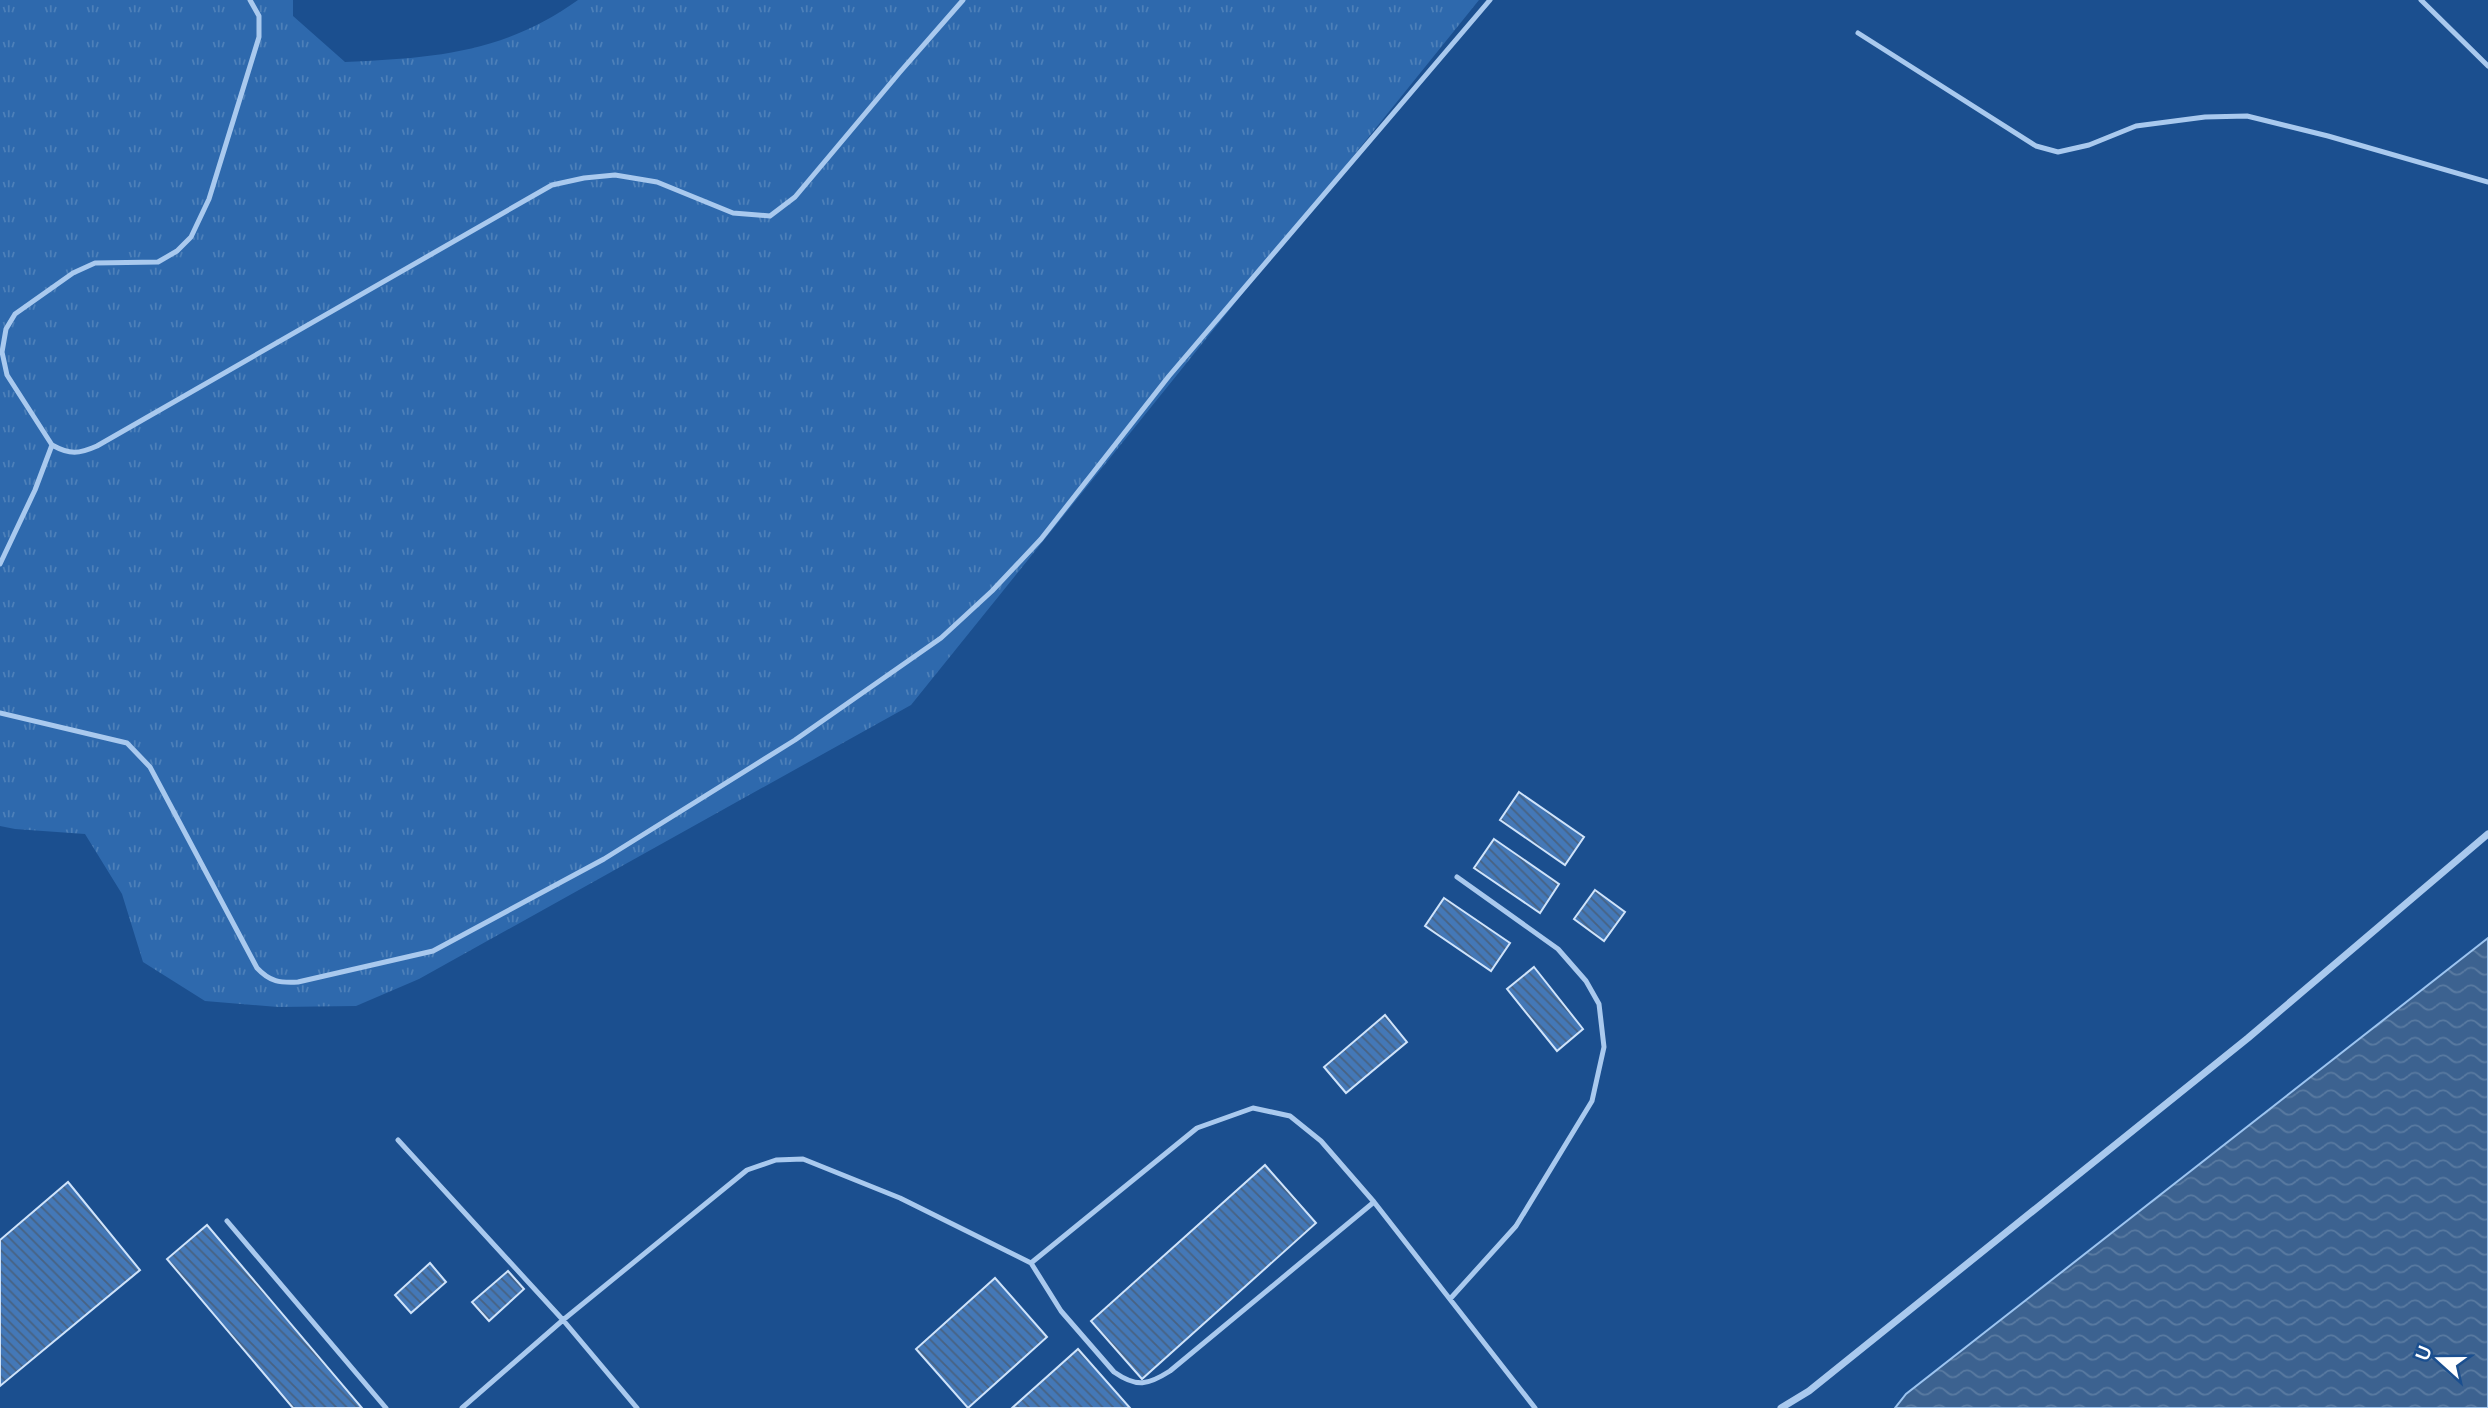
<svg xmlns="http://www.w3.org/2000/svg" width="2488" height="1408" font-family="Mulish,sans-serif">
  <defs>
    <pattern id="grass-tufts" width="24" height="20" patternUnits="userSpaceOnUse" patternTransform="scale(1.75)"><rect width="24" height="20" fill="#2e69ad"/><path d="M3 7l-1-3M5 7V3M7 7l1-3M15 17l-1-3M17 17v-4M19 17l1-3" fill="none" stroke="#4d80b9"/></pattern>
    <pattern id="water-waves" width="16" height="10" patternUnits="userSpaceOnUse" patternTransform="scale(1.75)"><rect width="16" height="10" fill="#3c6290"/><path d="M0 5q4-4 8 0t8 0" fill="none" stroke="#597aa1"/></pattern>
    <pattern id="building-back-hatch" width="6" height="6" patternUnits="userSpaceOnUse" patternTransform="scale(1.75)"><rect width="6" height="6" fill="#4478b7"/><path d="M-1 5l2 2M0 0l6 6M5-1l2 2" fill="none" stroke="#486282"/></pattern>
  </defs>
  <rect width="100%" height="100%" fill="#1b4f8f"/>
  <!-- grass -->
  <path fill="url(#grass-tufts)" d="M0,0H293V16L345,62C434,58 504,53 578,0H1479L911,705L419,979L356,1006L278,1007L205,1001L143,962L122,894L85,834L15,829L0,826Z"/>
  <!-- water -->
  <path fill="url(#water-waves)" stroke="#9cc4f0" stroke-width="2" d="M2488,938V1408H1895L1906,1394Z"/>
  <!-- building -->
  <path fill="url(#building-back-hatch)" stroke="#cfe3fa" stroke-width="2" d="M1519,792L1584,837L1565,865L1500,820Z
    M1494,839L1559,884L1540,913L1474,868Z
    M1595,890L1625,912L1604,941L1574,919Z
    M1444,898L1510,943L1491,971L1425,926Z
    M1534,967L1583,1029L1557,1051L1507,989Z
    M1385,1015L1407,1042L1346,1093L1324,1067Z
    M1265,1165L1316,1223L1142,1379L1091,1321Z
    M68,1182L140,1270L0,1386V1240Z
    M207,1225L362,1408H293L167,1259Z
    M430,1263L446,1282L411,1313L395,1295Z
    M508,1271L524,1289L489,1321L472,1302Z
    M995,1278L1047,1337L968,1408L916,1349Z
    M1078,1349L1130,1408H1012Z"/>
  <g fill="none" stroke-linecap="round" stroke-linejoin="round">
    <!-- service -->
    <path stroke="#a9c9ee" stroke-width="5" d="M250,0L259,16V37L209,199L191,237L177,251L158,262L95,263L73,273L15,314L6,329L2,352L7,375L52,445C70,455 79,454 97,446L552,185L584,178L615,175L657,182L733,213L770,216L795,197L900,72L963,0
      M2421,0L2488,66
      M1858,33L2036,146L2058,152L2089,145L2136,126L2205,117L2247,116L2328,136L2488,182
      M0,564L35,490L52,445
      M0,713L127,743L150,767L257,968C270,982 280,983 298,982L433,951L604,859L795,740L941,638L992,591L1041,539L1169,376L1490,0
      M398,1140L563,1320L637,1408
      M1374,1202L1170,1371C1148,1385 1137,1388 1114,1372L1061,1311L1031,1263L1197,1128L1253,1108L1290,1116L1321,1141L1374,1202L1535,1408
      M227,1221L386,1408
      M1450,1299L1516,1226L1592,1101L1604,1047L1599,1004L1586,981L1558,949L1457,877
      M462,1408L563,1320L747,1170L776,1160L803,1159L900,1198L1031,1263"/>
    <!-- minor -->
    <path stroke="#a9c9ee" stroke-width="7" d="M1781,1408L1809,1391L2248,1038L2488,834"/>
  </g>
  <!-- north arrow -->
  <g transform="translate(2439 1359) rotate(291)" stroke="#1b4f8f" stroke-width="5" paint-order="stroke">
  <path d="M0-5L12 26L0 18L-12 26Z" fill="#ffffff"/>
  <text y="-10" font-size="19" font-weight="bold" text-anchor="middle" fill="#ffffff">U</text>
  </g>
</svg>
